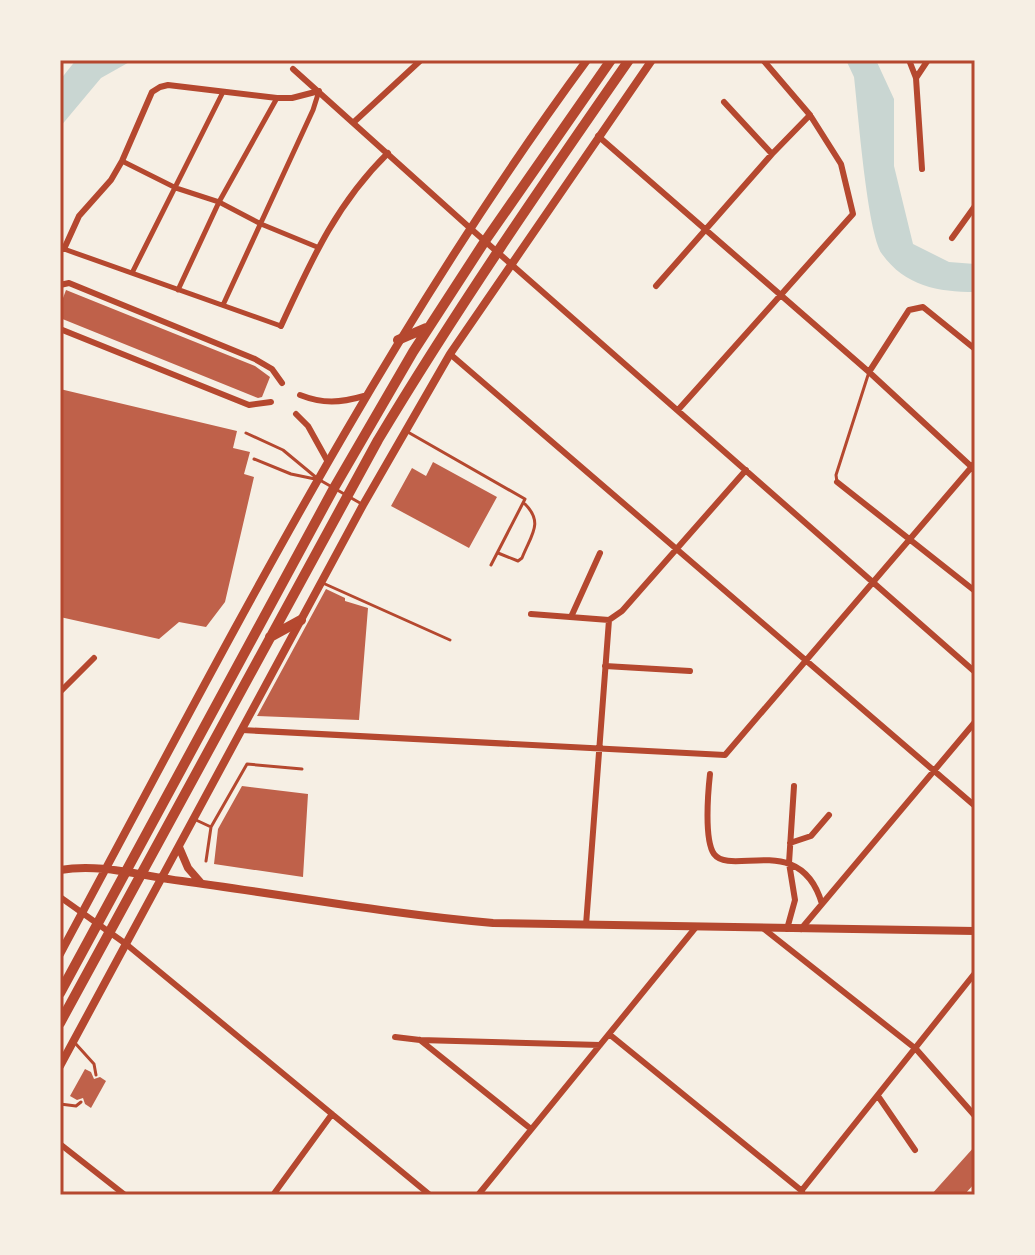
<svg xmlns="http://www.w3.org/2000/svg" width="1035" height="1255" font-family="'Playfair Display',serif">
  <rect width="100%" height="100%" fill="#f6efe4"/>
  <!-- water -->
  <path fill="#c9d6d2" d="M76,60H133L101,78L60,127V80Z
    M846,60H876L894,99V166L913,244L949,262L975,264V292C938,292 905,286 882,254C867,232 858,110 854,77Z"/>
  <!-- building -->
  <path fill="#bf614a" d="M66,290L255,366L270,377L262,397L258,398L60,318V306Z
    M60,389L237,431L233,448L250,452L244,474L254,477L225,602L206,627L179,622L159,639L60,617Z
    M433,462L497,497L469,548L391,506L412,468L426,476Z
    M326,589L345,598V601L368,608L359,720L257,716Z
    M242,786L308,794L303,877L214,864L218,829Z
    M85,1069L91,1072L94,1079L100,1077L106,1081L91,1108L85,1104L83,1098L77,1100L70,1096Z
    M975,1146V1183L964,1195H931Z"/>
  <g fill="none" stroke-linecap="round" stroke-linejoin="round">
    <!-- service -->
    <path stroke="#b5482f" stroke-width="3" d="M406,431L525,499L491,565
      M246,433L283,450L318,479L360,503
      M254,459L291,474L315,479
      M837,482L836,475L869,372
      M498,553L518,561L522,558C531,535 544,523 525,504
      M325,584L450,640
      M196,820L211,827
      M206,861L211,827L247,764L302,769
      M75,1043L94,1064L96,1075
      M60,1104L76,1106L81,1102"/>
    <!-- pedestrian -->
    <path stroke="#b5482f" stroke-width="5" d="M122,161L176,188L219,202L261,224L317,247
      M64,249L281,326
      M132,273L223,92
      M178,290L219,202L277,98
      M223,305L313,110L319,91"/>
    <!-- minor -->
    <path stroke="#b5482f" stroke-width="6" d="M909,60L916,78L922,169
      M293,69L470,228L975,672
      M916,78L928,60
      M724,102L772,154
      M354,122L421,60
      M598,136L869,372L975,470
      M952,238L975,206
      M64,249L79,216L111,180L122,161L152,92L160,87L168,85L277,98H292L319,91
      M60,285L69,283L255,359L272,369L282,383
      M656,286L772,154L810,115
      M281,326C311,261 336,204 388,153
      M60,329L249,405L271,402
      M450,354L975,806
      M869,372L909,310L923,307L975,349
      M300,395C323,404 340,403 364,396
      M678,410L853,214L841,164L810,115L763,60
      M296,414L308,426L328,462
      M837,482L975,591
      M531,614L609,620L622,611L746,470
      M571,617L600,553
      M605,666L690,671
      M60,692L94,658
      M242,730L725,755L975,463
      M710,774C708,792 704,840 714,854C731,877 801,831 822,904
      M790,843L811,836L829,815
      M60,897L126,944L430,1195
      M586,925L609,620
      M764,929L916,1049L975,1116
      M787,929L795,900L789,863L794,786
      M801,929L975,722
      M609,1034L802,1191
      M395,1037L420,1040L600,1045
      M420,1040L531,1129
      M878,1096L915,1150
      M60,1144L125,1195
      M273,1195L332,1114
      M478,1195L696,927
      M798,1195L975,973"/>
    <!-- tertiary -->
    <path stroke="#b5482f" stroke-width="8" d="M179,847L188,868L201,883
      M60,870C102,863 140,876 182,881C286,895 389,914 493,923L975,931
      M60,954C224,650 381,339 587,60
      M60,1066L363,505L450,354L652,60"/>
    <!-- primary -->
    <path stroke="#b5482f" stroke-width="10" d="M398,340L426,328
      M270,637L301,620
      M60,993L334,488L413,352L485,241L611,60
      M60,1023L378,440C456,310 542,185 629,60"/>
  </g>
  <!-- border -->
  <rect width="1035" height="1255" fill="none" stroke="#f6efe4" stroke-width="124"/>
  <rect x="62" y="62" width="911" height="1131" fill="none" stroke="#b5482f" stroke-width="3"/>
</svg>
